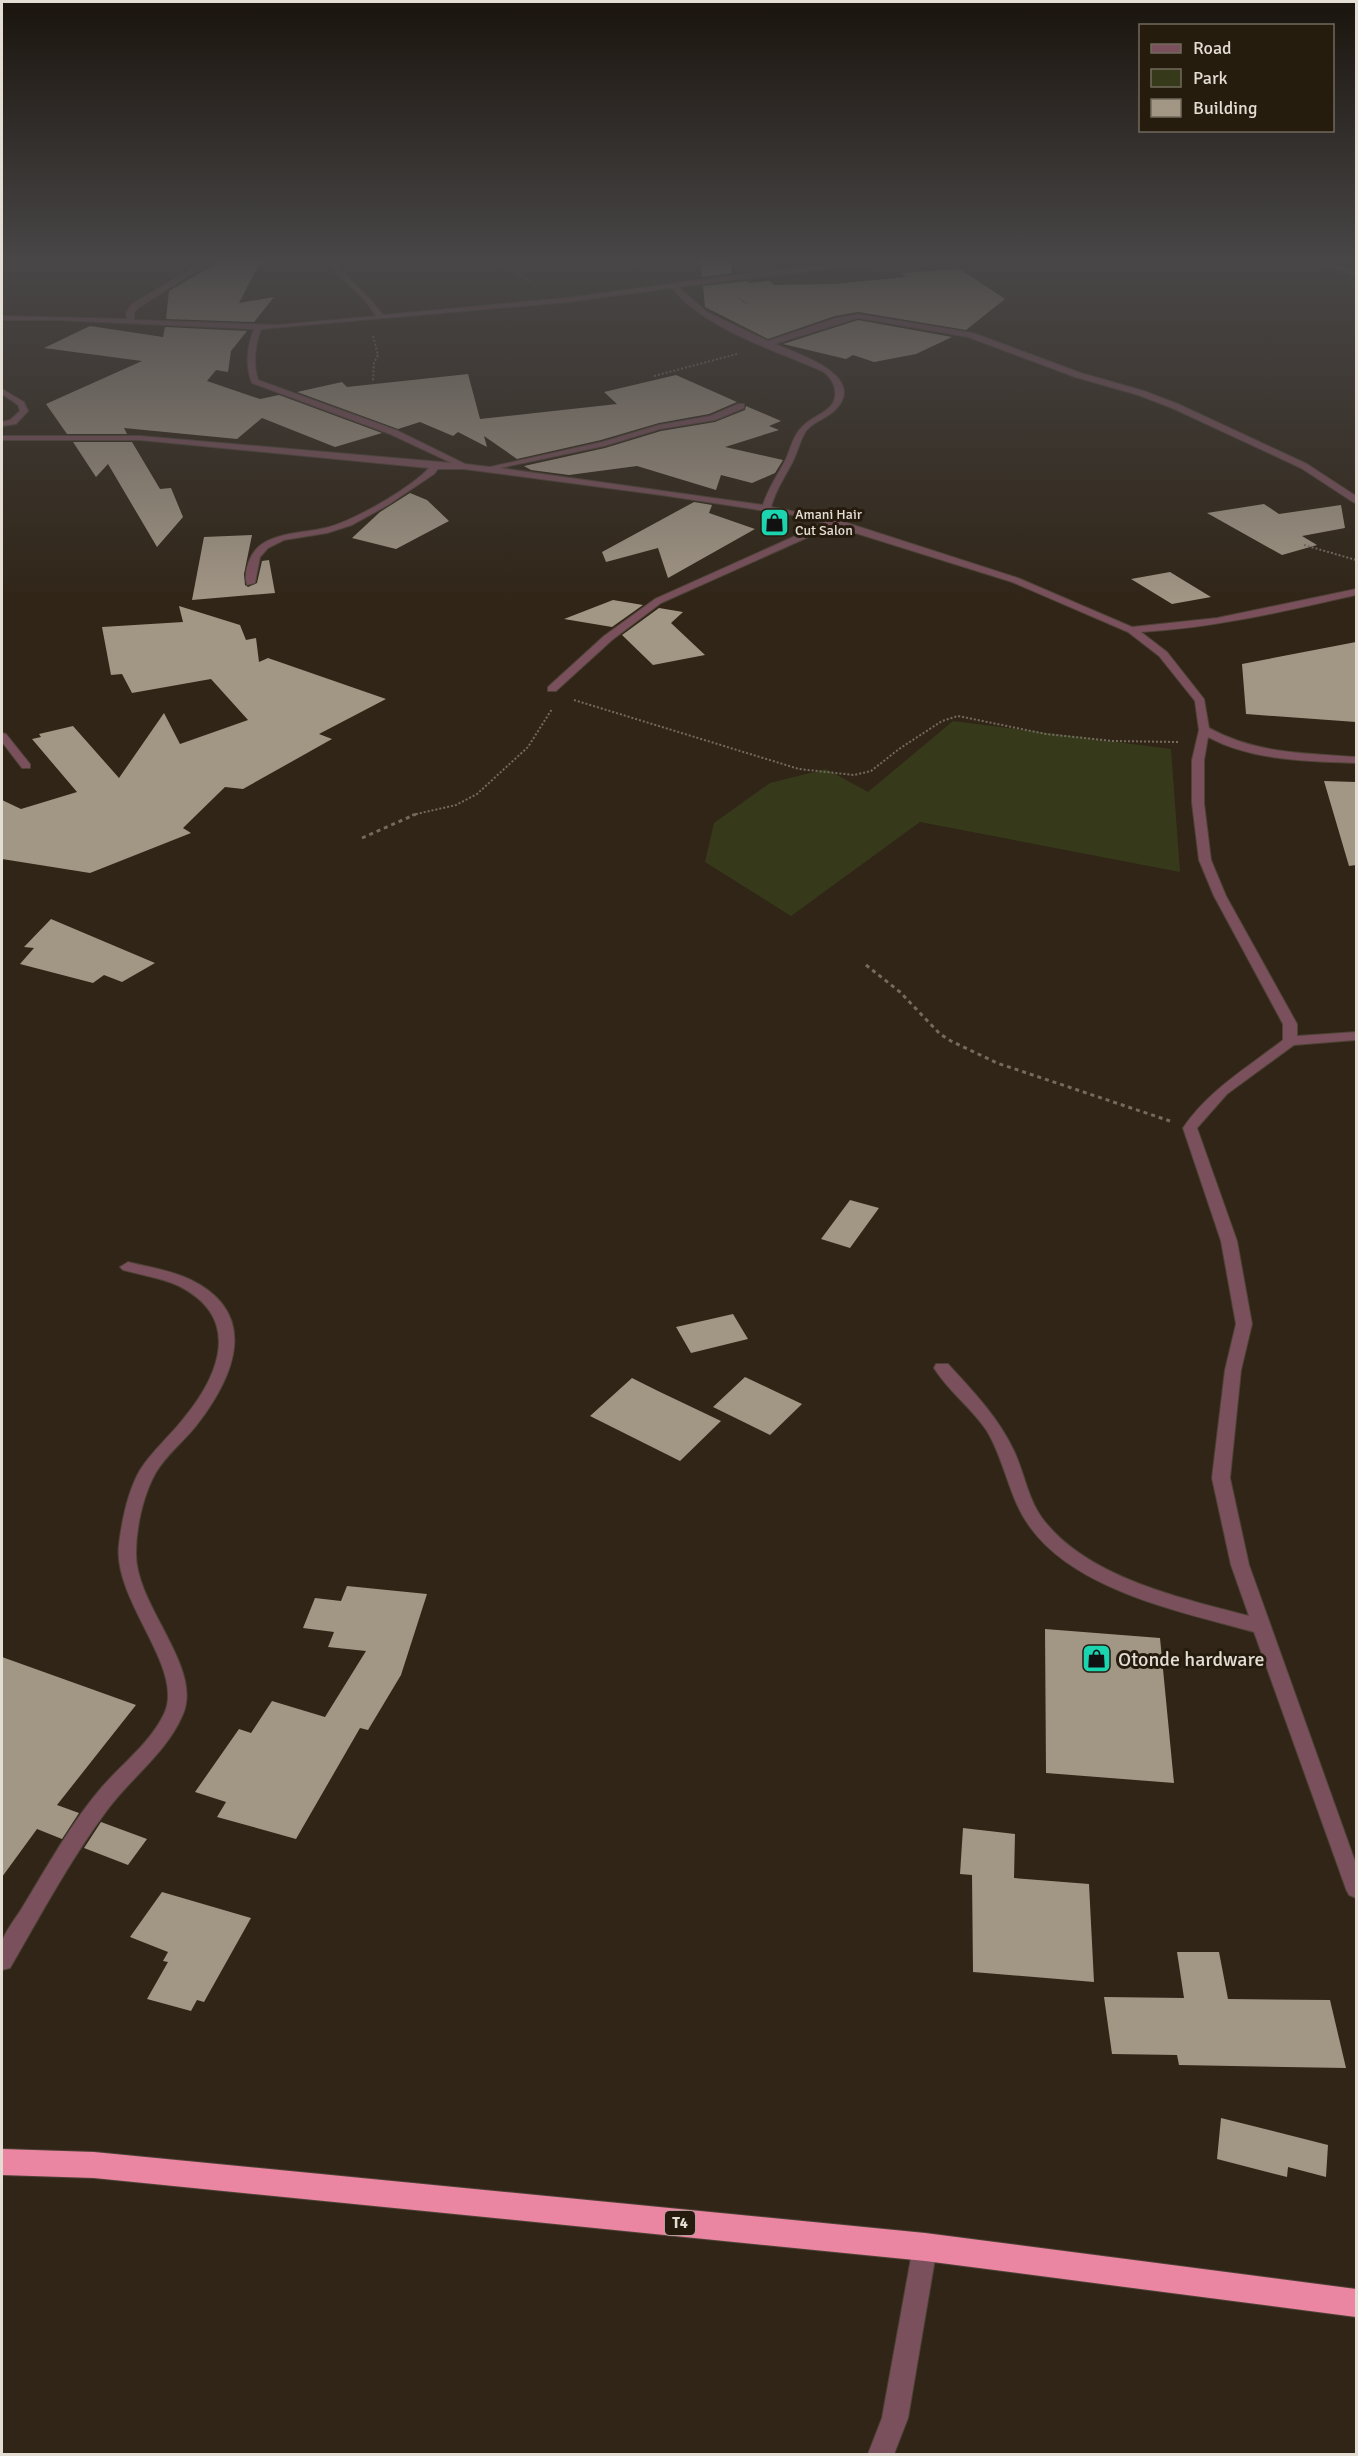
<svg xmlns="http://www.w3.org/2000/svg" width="1358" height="2456" font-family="Signika,sans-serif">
  <rect width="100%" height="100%" fill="#302517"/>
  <!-- green -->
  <path fill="#363a1a" d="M953,721L1171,749L1180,872L920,822L791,916L705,862L714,823L770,783L826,769L868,792Z"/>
  <!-- building -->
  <path fill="#a29685" d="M222,260H261L239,303L274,297L254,322L166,319L169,291Z
    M700,260H731L732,273L702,277Z
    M960,269L1005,299L966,330L858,312L835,316L768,339L705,307L703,286L747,281L749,283L769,281L774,285L834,284L906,277L901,273Z
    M858,320L952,337L916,354L874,362L853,355L846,359L783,344Z
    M90,326L163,337L165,327L247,331L231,351L228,372L216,370L207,381L260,399L279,395L382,433L335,447L262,418L237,439L124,428L127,434H67L46,404L142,361L44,348Z
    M468,374L480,419L617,404L604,392L676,375L737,402L709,414L659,423L601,440L517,459L484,436L487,447L458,432L453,436L420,422L398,429L297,392L342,382L347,387Z
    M746,406L781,421L769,426L779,430L725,447L783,460L775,473L752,483L721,475L716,490L637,466L569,475L531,470L524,466L605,448L661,431L715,422L745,410Z
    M73,442H132L160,489L171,488L183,517L157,547L108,464L96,477Z
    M410,493L427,500L449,521L396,549L352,538L380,512Z
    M694,502L712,505L709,513L755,529L668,578L658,548L606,562L602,552Z
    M1264,504L1279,514L1341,505L1345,528L1302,536L1317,545L1282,555L1207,513Z
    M252,535L244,574L245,585L248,587L257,583L262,561L269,560L275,593L192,600L204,537Z
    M1170,572L1211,597L1172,604L1131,579Z
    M613,600L643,605L612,627L564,619Z
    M179,606L240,625L246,640L256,638L259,662L268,658L386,699L319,734L332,739L243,789L225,787L183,828L191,833L90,873L2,859V800L21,809L77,792L32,739L41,737L39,734L73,726L119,778L164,713L180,744L248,720L211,679L132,693L122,674L111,675L102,627L183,622Z
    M659,608L683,612L671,623L705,655L653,665L622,635Z
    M1356,642V722L1246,714L1242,664Z
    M1324,781L1356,782V865L1349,866Z
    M51,919L155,963L122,982L104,975L93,983L20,964L34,948L24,947Z
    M850,1200L879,1208L850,1248L821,1239Z
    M733,1314L748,1339L691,1353L676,1327Z
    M745,1377L802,1404L770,1435L713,1407Z
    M632,1378L658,1391L721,1421L680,1461L590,1416Z
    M347,1586L427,1594L401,1675L368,1730L360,1728L296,1839L217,1817L226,1802L195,1792L239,1729L251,1733L272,1701L325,1717L366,1651L328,1647L334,1632L303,1628L315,1598L341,1601Z
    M1045,1629L1160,1638L1174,1783L1046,1773Z
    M2,1657L136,1705L57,1805L79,1813L62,1839L37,1829L2,1877Z
    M101,1822L147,1839L128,1865L84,1848Z
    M963,1828L1015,1834L1014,1878L1089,1884L1094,1982L973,1972L972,1875L960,1874Z
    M162,1892L251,1918L204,2002L197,2000L191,2011L147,1999L168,1962L163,1961L168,1952L130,1937Z
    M1177,1952H1219L1228,1999L1330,2000L1346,2068L1179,2065L1177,2055L1112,2054L1104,1997L1184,1998Z
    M1221,2118L1328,2145L1326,2177L1288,2167L1287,2177L1217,2159Z"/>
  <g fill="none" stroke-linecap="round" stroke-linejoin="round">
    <defs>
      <path id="minor" d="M206,260H214L138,308L134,313V320L277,325L376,316L364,299L323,260H330L368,297L383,315L567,298L720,277L873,260H898L678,287L707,312L768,341L836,318L858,314L973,333L1081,373L1144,391L1178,404L1307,464L1356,496V503L1353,502L1301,468L1172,408L1138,395L1075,377L968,337L858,318L775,344C795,353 868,375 836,409C828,418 814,421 806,431C800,440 798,451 793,461C785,477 776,489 771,507L838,520L1018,578L1132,627L1217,618L1356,589V595C1285,611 1214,628 1141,632L1167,652L1204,699L1209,728C1256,754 1305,753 1356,757V763C1306,761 1253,761 1208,737L1204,760V803L1211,860L1226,896L1297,1024V1036L1356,1032V1040L1294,1045L1227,1094L1197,1128L1237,1241L1252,1324L1241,1370L1230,1478L1249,1565L1356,1864V1898L1349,1895L1346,1889L1254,1632C1182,1612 1076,1591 1030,1527C1009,1499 1005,1461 987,1431C972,1408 948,1391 934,1368L936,1364H948C973,1391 998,1417 1014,1451C1024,1472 1028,1499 1042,1518C1087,1578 1181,1598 1249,1616L1231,1565L1212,1478L1225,1370L1236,1324L1221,1241L1183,1128C1209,1090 1247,1068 1283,1040V1024L1214,896L1199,860L1192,803V760L1199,730L1195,701L1159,656L1128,632L1012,582L833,526L661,603L612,640L556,691H548V687L604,636L655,599L824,523L806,517L661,495L464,469H438L434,474L388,505L352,525L327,533L284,540L268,548L260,557L255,583L247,585C243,572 250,552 262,544C281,532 304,533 325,528C352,522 411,488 429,468L140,440H2V436H140L452,463L390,434L252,383C245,366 247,346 254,329L57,320H2V316L127,319L126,313L132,304ZM672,288C707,330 772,349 822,371C832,377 839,391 833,403C826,414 811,417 803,426C793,435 791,448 786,459C778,475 768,488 763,505L500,468L604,446L660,429L715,420L744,408V404H738L710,416L659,425L602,442L490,467L465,464L396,430L258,380C253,363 255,345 261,329L567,302Z
        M1308,260H1319L1356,272V276Z
        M2,389L24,402L28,411L16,424L2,426V422L10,420L20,411L18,405L2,394Z
        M2,733L6,734L30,764V768H22L2,742Z
        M128,1262C148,1267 170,1270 189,1279C261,1313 235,1376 196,1426C183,1442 165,1456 155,1474C143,1496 136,1528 136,1553C135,1605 203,1667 183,1714C167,1753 129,1779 105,1813C69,1862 40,1916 10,1968L2,1970C1,1963 0,1951 2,1943C4,1932 16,1918 22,1908C47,1867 71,1823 102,1787C123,1763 150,1743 164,1714C186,1668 112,1601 119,1544C122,1520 128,1491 140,1470C152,1451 170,1436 184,1418C220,1374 242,1318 179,1286C162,1278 141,1275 123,1270L120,1267Z
        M925,2235L933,2239L937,2247L908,2418L894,2454H868L882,2418L913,2247L917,2239Z"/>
      <path id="highway" d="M2,2149L94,2152L925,2233L1356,2289V2317L925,2261L94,2178L2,2175Z"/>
    </defs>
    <!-- minor casing -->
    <use href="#minor" stroke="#4d4235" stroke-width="2"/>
    <!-- highway casing -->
    <use href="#highway" stroke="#4d4235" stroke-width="2"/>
    <!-- path-far1 -->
    <path stroke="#746b5f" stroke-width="2" stroke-dasharray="2 2" stroke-linecap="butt" d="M495,260L532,282
      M632,260L643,268
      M739,298L747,304
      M373,336L378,355L374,363L373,381
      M654,376L737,354
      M1304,545L1356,560
      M574,700L799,769L854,775L871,771L899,749L942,721L958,716L1046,734L1113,741L1178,742
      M412,815L456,805L477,794L528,747L552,709"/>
    <!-- path -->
    <path stroke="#746b5f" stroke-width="3" stroke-dasharray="4 4" stroke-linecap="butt" d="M362,838L416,814
      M866,965L900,992L940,1034L951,1041L997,1063L1170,1121"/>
    <!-- minor -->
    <use href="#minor" fill="#79505b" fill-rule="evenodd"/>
    <!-- highway -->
    <use href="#highway" fill="#ea85a2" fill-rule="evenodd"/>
  </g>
  <!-- sky -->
  <linearGradient id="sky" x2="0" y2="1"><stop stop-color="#1a140d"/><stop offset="0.43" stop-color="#484647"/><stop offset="1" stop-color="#484647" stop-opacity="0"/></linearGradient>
  <rect width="1358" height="604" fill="url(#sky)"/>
  <!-- icons -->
  <defs>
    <symbol id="shop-square" viewBox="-11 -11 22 22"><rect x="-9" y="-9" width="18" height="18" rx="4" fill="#1bd5b1" stroke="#261c0e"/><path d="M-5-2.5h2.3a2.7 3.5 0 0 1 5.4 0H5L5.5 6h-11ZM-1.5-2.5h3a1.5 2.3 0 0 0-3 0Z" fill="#111"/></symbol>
  </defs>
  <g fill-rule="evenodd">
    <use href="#shop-square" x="758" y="506" width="33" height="33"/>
    <use href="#shop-square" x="1080" y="1642" width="33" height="33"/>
  </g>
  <g text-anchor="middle" stroke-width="6" stroke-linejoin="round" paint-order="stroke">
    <!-- far-poi labels -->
    <g font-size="14" fill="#e4ddd4" stroke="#261c0e" text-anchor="start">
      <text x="795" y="519">Amani Hair<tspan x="795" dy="16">Cut Salon</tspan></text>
    </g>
    <!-- shield labels -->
    <rect fill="#261c0e" stroke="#aba399" stroke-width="1.5" x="665" y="2211" width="30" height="24" rx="4.5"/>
    <g font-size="15" font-weight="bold" fill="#e4ddd4">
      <text x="680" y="2228">T4</text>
    </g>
    <!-- near-poi labels -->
    <g font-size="20" fill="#e4ddd4" stroke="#261c0e" text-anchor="start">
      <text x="1118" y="1666">Otonde hardware</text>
    </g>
  </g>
  <!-- border -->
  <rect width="1358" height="2456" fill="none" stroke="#e4ddd4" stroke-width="6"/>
  <!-- legend -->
  <rect x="1139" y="24" width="195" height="108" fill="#261c0e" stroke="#72695d" stroke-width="1.5"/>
  <rect x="1151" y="44" width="30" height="9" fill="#79505b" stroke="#72695d" stroke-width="1.5"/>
  <text x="1193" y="54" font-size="18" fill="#e4ddd4">Road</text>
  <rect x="1151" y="69" width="30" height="18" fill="#363a1a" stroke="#72695d" stroke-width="1.5"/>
  <text x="1193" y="84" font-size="18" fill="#e4ddd4">Park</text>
  <rect x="1151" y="99" width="30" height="18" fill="#a29685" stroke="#72695d" stroke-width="1.5"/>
  <text x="1193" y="114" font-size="18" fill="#e4ddd4">Building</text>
</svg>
